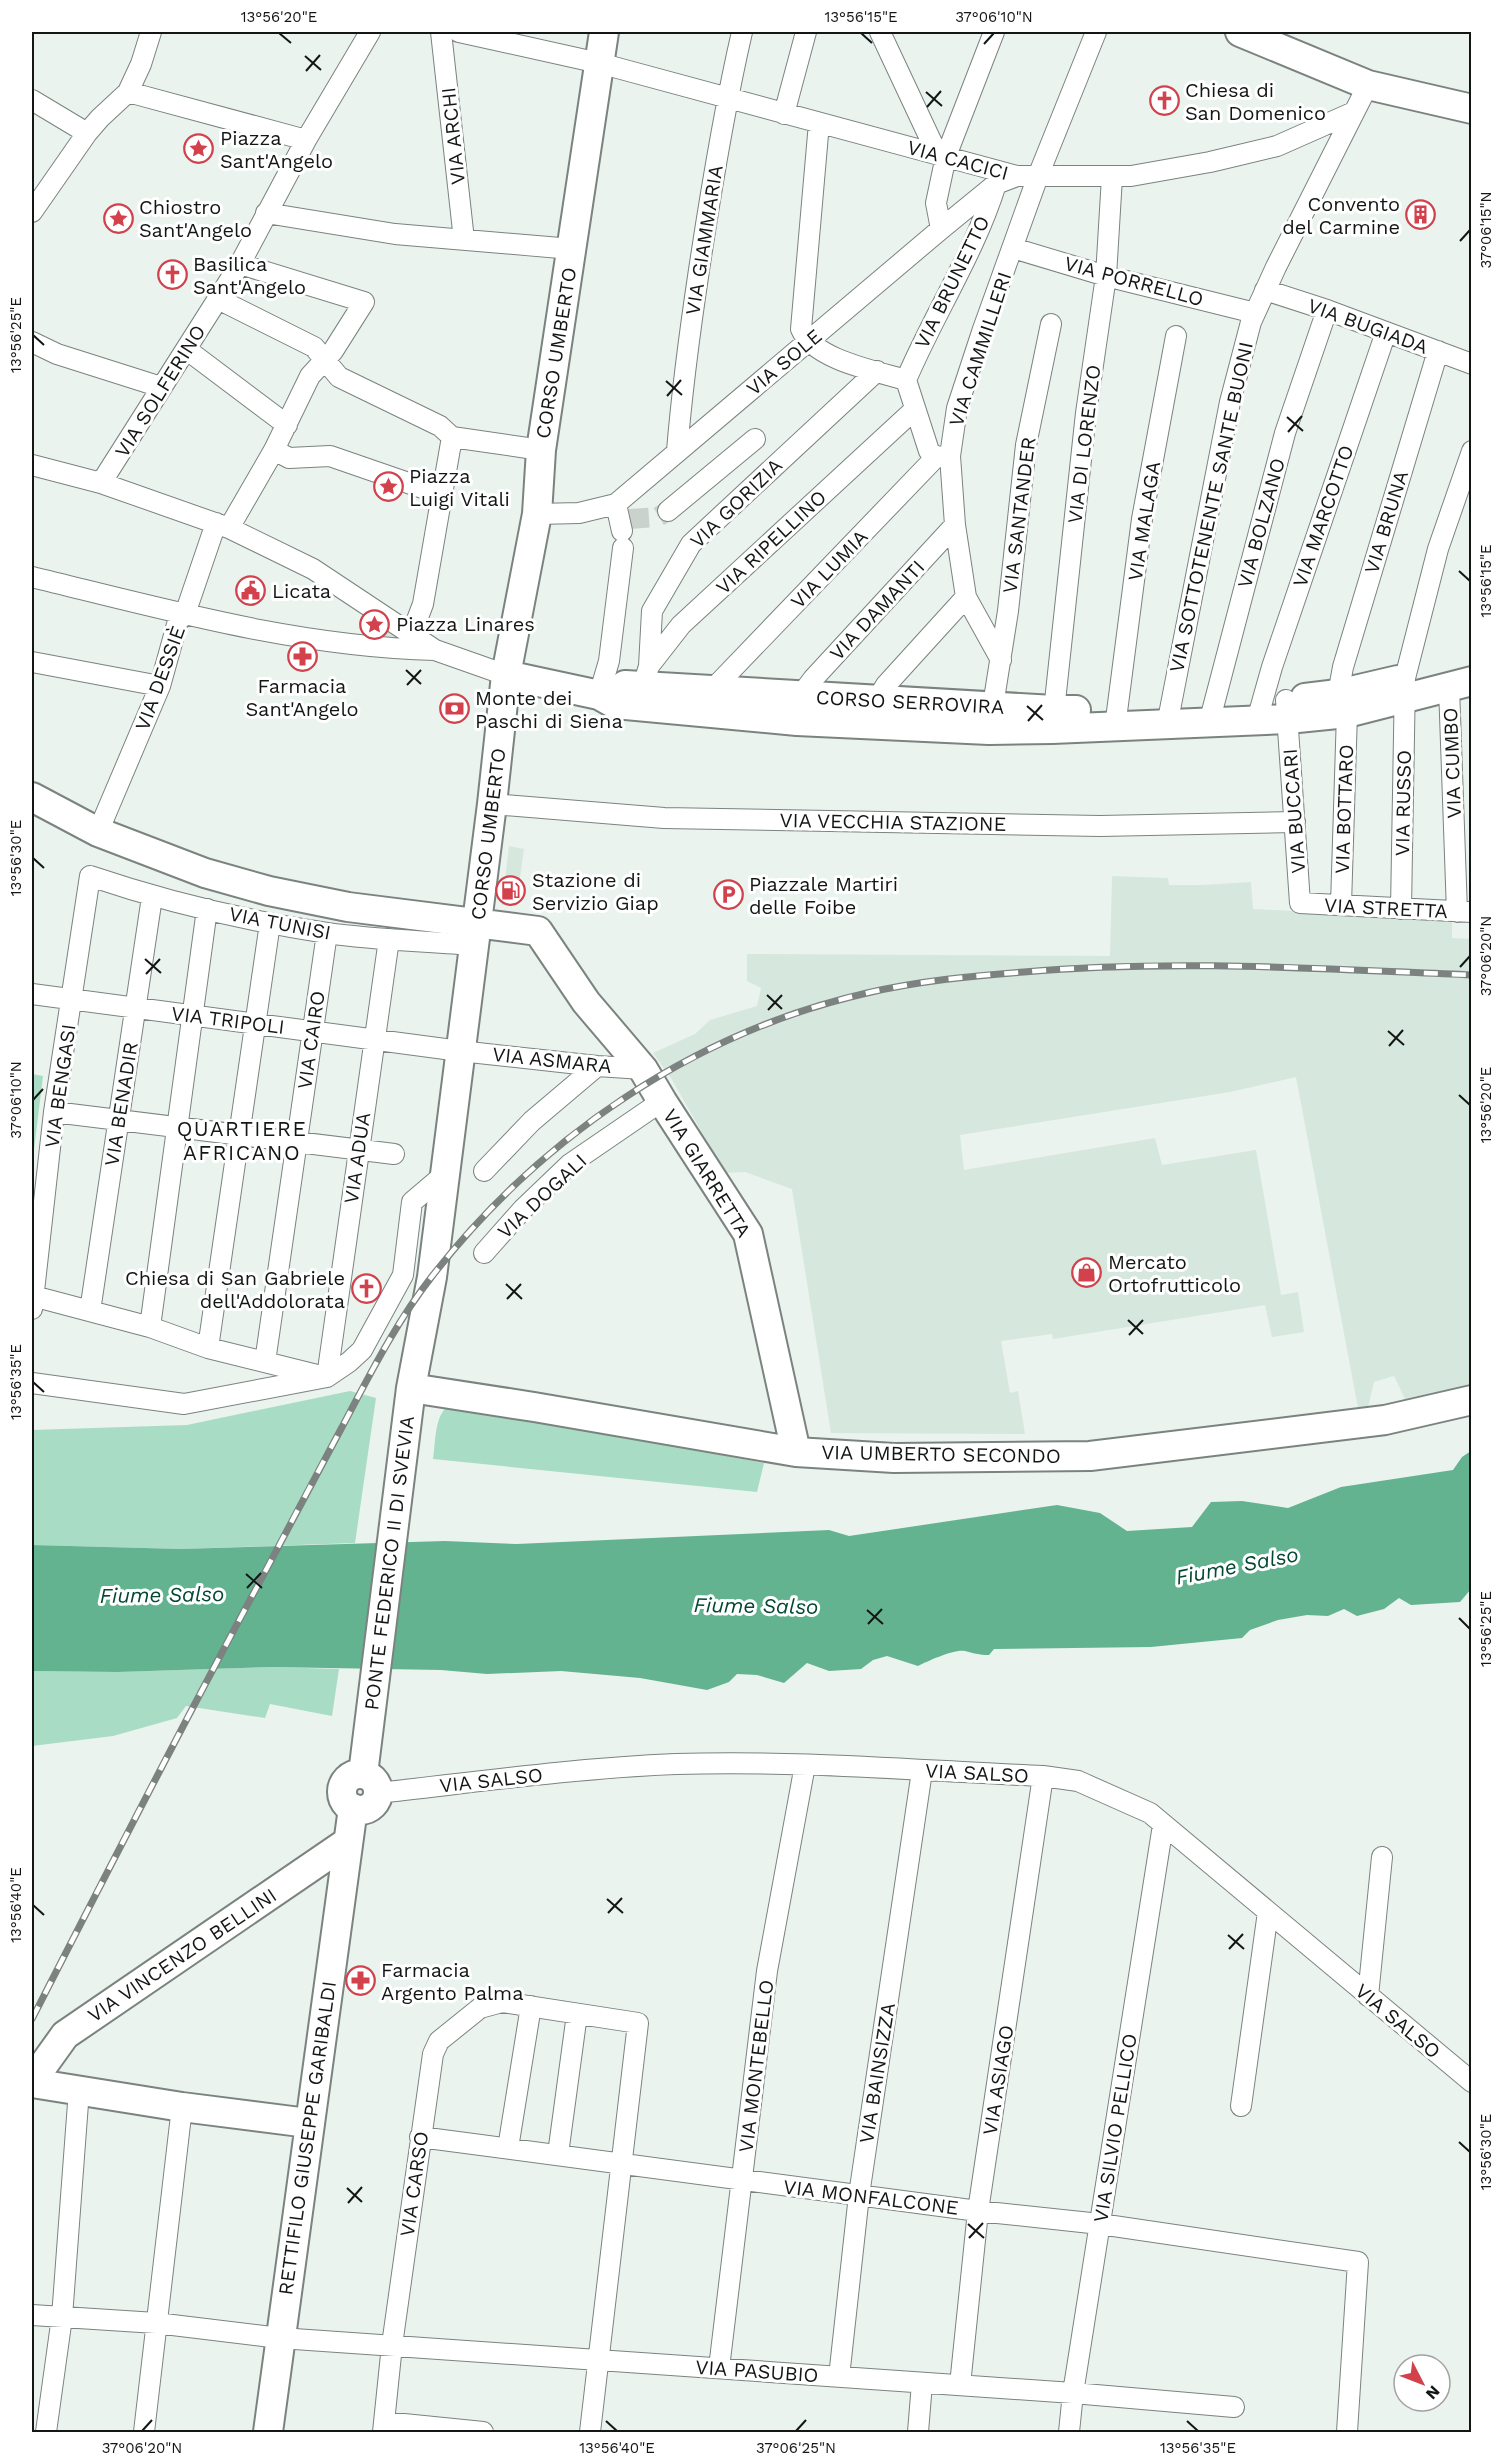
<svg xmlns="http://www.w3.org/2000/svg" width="1503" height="2464" font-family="'Work Sans',sans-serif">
  <rect width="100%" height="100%" fill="#eaf3ee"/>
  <!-- built -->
  <path fill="#d6e7de" d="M374,621L407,639L367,637Z
    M509,846L524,849L516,906L502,905Z
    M1112,876L1168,878L1169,885H1203L1251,882L1253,909L1452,919V938L1472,939L1471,1385L1405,1399L1394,1376L1374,1382L1368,1407L1358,1408L1296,1077L1230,1092L960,1135L964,1170L1155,1138L1162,1165L1256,1150L1281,1295L1298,1292L1304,1332L1272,1337L1265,1305L1053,1339L1052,1334L1001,1341L1010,1393L1018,1391L1025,1434L831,1433L792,1189L745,1172L725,1173L671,1078L653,1053L695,1034L710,1020L757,1006L761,988L747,981V954L1110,956Z"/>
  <!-- green -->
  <path fill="#a9dcc4" d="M32,1074L43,1076L32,1166Z
    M350,1391L376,1398L355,1543L181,1549L32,1545V1430L187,1425Z
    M454,1404L764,1463L757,1492L433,1459C436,1441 434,1408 454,1404Z
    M271,1667L339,1669L332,1716L270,1704L265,1718L186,1706L177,1718L113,1736L32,1746V1671L118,1672Z"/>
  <!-- water -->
  <path fill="#63b390" d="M1471,1451V1589L1460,1602L1411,1605L1399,1598L1384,1609L1357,1616L1344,1609L1328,1616L1307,1615L1278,1620L1250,1630L1242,1638L1151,1647L994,1649L989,1655C979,1655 973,1653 965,1651C954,1649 928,1661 918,1666L887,1656L873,1660L861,1669L829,1671L807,1663L784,1683L757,1675L737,1674L729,1682L707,1690L640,1678L561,1671L487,1674L441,1670L271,1667L118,1672L32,1671V1545L181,1549L445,1541L517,1544L829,1530L849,1536L1057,1505L1100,1513L1127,1531L1192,1527L1211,1502L1242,1501L1288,1508L1341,1487L1453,1470L1462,1457Z"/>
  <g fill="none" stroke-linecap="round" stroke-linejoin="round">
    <!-- street-tunnel -->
    <path stroke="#cad2cd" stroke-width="20" stroke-dasharray="20 10" stroke-linecap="butt" d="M629,519L658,517L668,511"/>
    <defs>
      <path id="street" d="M441,32L464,240
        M459,32L599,63L1017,176H1131L1210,162L1277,146L1354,112
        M880,32L933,145L946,156
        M128,92L306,140
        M32,100L87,133
        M784,114L806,32
        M819,123L801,329C814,360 876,371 906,380L929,451L936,457
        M32,212L87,133L100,118L128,92L141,64L151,32
        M266,213L395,234L572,249
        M941,229L936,203L946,156L994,32
        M1013,248L1106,276L1255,313
        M1265,290L1327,310L1472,364
        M218,299L314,347L339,377L440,426L452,437
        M32,342L57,354L161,387
        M186,349L287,425
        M906,380C934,314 975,252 996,184
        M452,437L541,450
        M274,450L289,458L330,456L443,495
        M677,451C682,390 690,330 699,270C711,190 724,110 742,32
        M32,465L101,483L229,528L313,569L435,650L506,675
        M101,483L240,264L306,140L370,32
        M616,504L622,531
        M668,511L755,439
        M537,514L579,513L616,504L941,229L996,184L1017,176
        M229,528L274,450L310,376L333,351L364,302L240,264
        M32,577C164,609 298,647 435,650
        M412,633L423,604L452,437
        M1001,660L966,597L955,525L950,456L957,408L982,332L1038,176L1096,32
        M32,662L160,686
        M649,666L652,611L691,544L877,371
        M1449,687L1457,912
        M1338,694L1343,667L1438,351
        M599,695L609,661L623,548
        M636,696L643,686L649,666L681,625L914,410
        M711,698L712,690L936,457L947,456
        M1286,700L1300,903L1472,912
        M800,703L801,695L813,679L955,525
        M875,710L877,700L886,685L966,597
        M991,718L1008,611L1026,445L1051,324
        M1053,720L1086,413L1106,276L1112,177
        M1257,720L1272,667L1386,332
        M1209,723L1285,433L1327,310
        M1167,725L1230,402L1251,322L1276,267L1368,85
        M1115,727L1142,519L1176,336
        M492,804L664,818L1100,826L1295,822
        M98,832L160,686L178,621L185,614L216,523
        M1341,905L1347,713
        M1401,909L1405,678L1438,549L1472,451
        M32,994L460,1051L597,1066L643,1069
        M54,1112L394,1154
        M484,1171L532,1121L597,1066
        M484,1253L523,1209L570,1164L662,1101
        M33,1296L150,1327L208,1348L321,1376
        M32,1309L54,1112L90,876C167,902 247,921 327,933C375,940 425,941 474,945
        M90,1311L152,897
        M150,1327L207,909
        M208,1348L270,923
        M265,1362L327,933
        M327,1377L389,939
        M32,1383L184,1404L327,1377L349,1362L362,1350L403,1275L412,1202L445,1174
        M378,1793C477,1782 577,1768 676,1764C798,1760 922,1771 1043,1776L1078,1781L1150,1813L1472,2082
        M1368,1996L1382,1857
        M1241,2106L1268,1912
        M420,2137L978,2211L1100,2224L1358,2262L1347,2432
        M508,2148L531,2006
        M558,2154L577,2014
        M32,2315L156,2323L280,2338L1073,2393L1234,2407
        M719,2368L767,1971L805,1765
        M839,2377L859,2195L922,1771
        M960,2385L978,2211L1043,1776
        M384,2422L483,2432
        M46,2432L62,2317L79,2090
        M144,2432L182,2107
        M383,2432L392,2345L433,2054L439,2041L480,2008L502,2002L638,2023L590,2432
        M918,2432L922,2383
        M1069,2432L1073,2393L1163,1825"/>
      <path id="secondary" d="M1240,32L1368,85L1472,109
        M506,675L599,695L615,704L797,721L989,730L1052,729L1288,719L1347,713L1472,681
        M625,685L1054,710H1076
        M1305,698L1338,694L1398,680
        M32,797L98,832L205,873L269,891L348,907L538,931L586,1002L643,1069L662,1101L748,1234L796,1452
        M411,1388L534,1407L796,1452L894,1458L1090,1456L1385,1420L1472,1400
        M363,1774L411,1388L432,1277L492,804L506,675L537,514L541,450L604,32
        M342 1792a18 18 0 1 1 36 0a18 18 0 1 1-36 0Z
        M32,2081L65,2035L346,1843
        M32,2083L182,2107L308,2123
        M268,2432L353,1808"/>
    </defs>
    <!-- street casing -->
    <use href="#street" stroke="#7b837f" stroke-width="22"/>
    <!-- secondary casing -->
    <use href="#secondary" stroke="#7b837f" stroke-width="32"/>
    <!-- street -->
    <use href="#street" stroke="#fff" stroke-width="20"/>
    <!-- secondary -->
    <use href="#secondary" stroke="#fff" stroke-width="28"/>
    <defs>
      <path id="rail" d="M32,2019C106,1874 180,1730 257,1587C285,1534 313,1481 341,1429C369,1376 396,1322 433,1275C541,1137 695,1032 867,993C918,981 971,976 1024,972C1174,959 1322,969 1472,975"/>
    </defs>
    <!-- rail casing -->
    <use href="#rail" stroke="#7c827f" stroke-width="7"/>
    <!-- rail -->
    <use href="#rail" stroke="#fff" stroke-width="4.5" stroke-dasharray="14" stroke-linecap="butt"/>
  </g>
  <!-- ticks -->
  <path fill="none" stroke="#131615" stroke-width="2" d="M279,33L291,43M861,33L872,43M984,44L994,33M305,56L321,70M306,71L320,55M926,92L942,106M927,107L941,91M1460,241L1470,230M33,335L44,345M666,381L682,395M667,396L681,380M1287,417L1303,431M1288,432L1302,416M1459,571L1470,581M406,670L421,684M407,685L421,670M1027,706L1043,720M1028,721L1042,705M33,858L44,868M145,959L161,973M1460,967L1470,956M146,974L160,959M767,995L782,1009M768,1010L782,995M1388,1031L1404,1045M1389,1046L1403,1030M1459,1095L1470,1105M33,1100L43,1089M506,1284L522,1299M507,1299L521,1284M1128,1320L1143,1334M1129,1335L1143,1320M33,1382L44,1392M246,1574L262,1588M247,1588L261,1573M867,1610L883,1624M1459,1618L1470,1629M868,1624L882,1609M607,1899L623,1913M33,1905L44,1915M608,1913L622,1898M1228,1935L1244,1949M1229,1949L1243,1934M1459,2142L1470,2152M347,2188L362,2202M348,2203L362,2187M968,2224L984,2238M969,2238L983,2223M606,2421L617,2431M1187,2421L1198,2431M142,2431L152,2420M796,2431L806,2420"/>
  <!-- icons -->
  <defs>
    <symbol id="church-ring" viewBox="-11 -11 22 22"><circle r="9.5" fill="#fff" stroke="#d2414c" stroke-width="1.5"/><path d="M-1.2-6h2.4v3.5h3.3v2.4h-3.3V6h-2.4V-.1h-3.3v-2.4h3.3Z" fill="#d2414c"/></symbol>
    <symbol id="sight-ring" viewBox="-11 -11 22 22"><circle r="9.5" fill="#fff" stroke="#d2414c" stroke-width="1.5"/><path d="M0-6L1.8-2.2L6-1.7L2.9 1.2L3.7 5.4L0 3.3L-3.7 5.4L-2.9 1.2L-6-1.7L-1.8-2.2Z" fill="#d2414c"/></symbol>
    <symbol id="building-ring" viewBox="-11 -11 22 22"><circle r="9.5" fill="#fff" stroke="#d2414c" stroke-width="1.5"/><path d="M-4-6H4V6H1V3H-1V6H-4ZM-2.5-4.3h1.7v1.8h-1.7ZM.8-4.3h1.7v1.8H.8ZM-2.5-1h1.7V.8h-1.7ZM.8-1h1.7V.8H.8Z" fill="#d2414c"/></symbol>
    <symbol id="civic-ring" viewBox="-11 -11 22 22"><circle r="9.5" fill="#fff" stroke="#d2414c" stroke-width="1.5"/><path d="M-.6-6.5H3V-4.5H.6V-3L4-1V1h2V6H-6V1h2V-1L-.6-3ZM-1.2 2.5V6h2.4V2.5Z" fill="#d2414c"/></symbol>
    <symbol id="pharmacy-ring" viewBox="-11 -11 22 22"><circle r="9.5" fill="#fff" stroke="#d2414c" stroke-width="1.5"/><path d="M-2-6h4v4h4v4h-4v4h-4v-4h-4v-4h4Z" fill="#d2414c"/></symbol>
    <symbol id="bank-ring" viewBox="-11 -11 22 22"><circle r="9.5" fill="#fff" stroke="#d2414c" stroke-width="1.5"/><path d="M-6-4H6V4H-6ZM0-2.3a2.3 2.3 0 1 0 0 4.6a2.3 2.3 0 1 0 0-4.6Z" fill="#d2414c"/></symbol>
    <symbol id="fuel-ring" viewBox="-11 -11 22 22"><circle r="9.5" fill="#fff" stroke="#d2414c" stroke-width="1.5"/><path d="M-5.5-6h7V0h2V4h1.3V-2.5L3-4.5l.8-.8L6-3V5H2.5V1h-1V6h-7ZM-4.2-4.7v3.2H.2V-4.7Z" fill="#d2414c"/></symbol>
    <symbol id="parking-ring" viewBox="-11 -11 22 22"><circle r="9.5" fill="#fff" stroke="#d2414c" stroke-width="1.5"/><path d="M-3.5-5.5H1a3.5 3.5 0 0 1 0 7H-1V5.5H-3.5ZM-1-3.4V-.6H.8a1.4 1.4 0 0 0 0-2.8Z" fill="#d2414c"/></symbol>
    <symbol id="shop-ring" viewBox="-11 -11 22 22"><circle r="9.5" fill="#fff" stroke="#d2414c" stroke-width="1.5"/><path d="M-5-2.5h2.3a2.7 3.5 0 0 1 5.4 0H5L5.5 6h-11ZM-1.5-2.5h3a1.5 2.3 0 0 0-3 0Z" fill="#d2414c"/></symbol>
  </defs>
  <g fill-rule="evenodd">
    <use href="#church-ring" x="1148" y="84" width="33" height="33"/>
    <use href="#sight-ring" x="182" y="132" width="33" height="33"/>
    <use href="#building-ring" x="1404" y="198" width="33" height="33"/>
    <use href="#sight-ring" x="102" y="202" width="33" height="33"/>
    <use href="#church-ring" x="156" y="258" width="33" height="33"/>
    <use href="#sight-ring" x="372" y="470" width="33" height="33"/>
    <use href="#civic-ring" x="234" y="574" width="33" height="33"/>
    <use href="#sight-ring" x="358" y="608" width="33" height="33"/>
    <use href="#pharmacy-ring" x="286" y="640" width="33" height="33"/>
    <use href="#bank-ring" x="438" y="692" width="33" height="33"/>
    <use href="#fuel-ring" x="494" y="874" width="33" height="33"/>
    <use href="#parking-ring" x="712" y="878" width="33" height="33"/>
    <use href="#shop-ring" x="1070" y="1256" width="33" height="33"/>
    <use href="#church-ring" x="350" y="1272" width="33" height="33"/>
    <use href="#pharmacy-ring" x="344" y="1964" width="33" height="33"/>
  </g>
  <g text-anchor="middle" stroke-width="6" stroke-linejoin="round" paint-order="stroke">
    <!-- poi labels -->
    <g font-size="20" fill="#131615" stroke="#fff" text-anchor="start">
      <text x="1185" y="97">Chiesa di<tspan x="1185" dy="23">San Domenico</tspan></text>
      <text x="220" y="145">Piazza<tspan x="220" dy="23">Sant'Angelo</tspan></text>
      <text x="1400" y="211" text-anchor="end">Convento<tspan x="1400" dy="23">del Carmine</tspan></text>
      <text x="139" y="214">Chiostro<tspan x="139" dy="23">Sant'Angelo</tspan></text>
      <text x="193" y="271">Basilica<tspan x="193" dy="23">Sant'Angelo</tspan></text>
      <text x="409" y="483">Piazza<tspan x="409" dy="23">Luigi Vitali</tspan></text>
      <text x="272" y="598">Licata</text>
      <text x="396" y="631">Piazza Linares</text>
      <text x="302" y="693" text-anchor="middle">Farmacia<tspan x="302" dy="23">Sant'Angelo</tspan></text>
      <text x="475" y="705">Monte dei<tspan x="475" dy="23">Paschi di Siena</tspan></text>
      <text x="532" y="887">Stazione di<tspan x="532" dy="23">Servizio Giap</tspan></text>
      <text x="749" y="891">Piazzale Martiri<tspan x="749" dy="23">delle Foibe</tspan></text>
      <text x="1108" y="1269">Mercato<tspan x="1108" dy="23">Ortofrutticolo</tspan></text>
      <text x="345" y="1285" text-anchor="end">Chiesa di San Gabriele<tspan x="345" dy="23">dell'Addolorata</tspan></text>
      <text x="381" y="1977">Farmacia<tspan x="381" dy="23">Argento Palma</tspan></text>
    </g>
    <!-- street labels -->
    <g font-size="20" fill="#131615" stroke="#fff">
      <text transform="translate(453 136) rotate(-96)" y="7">VIA ARCHI</text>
      <text transform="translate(958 160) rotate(15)" y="7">VIA CACICI</text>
      <text transform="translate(704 240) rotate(-81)" y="7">VIA GIAMMARIA</text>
      <text transform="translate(1134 281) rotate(15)" y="7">VIA PORRELLO</text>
      <text transform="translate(952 282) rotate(-64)" y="7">VIA BRUNETTO</text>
      <text transform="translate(1368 326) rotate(20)" y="7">VIA BUGIADA</text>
      <text transform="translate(980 349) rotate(-72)" y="7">VIA CAMMILLERI</text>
      <text transform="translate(556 353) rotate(-81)" y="7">CORSO UMBERTO</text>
      <text transform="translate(784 362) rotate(-40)" y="7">VIA SOLE</text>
      <text transform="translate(160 391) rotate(-58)" y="7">VIA SOLFERINO</text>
      <text transform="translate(1084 444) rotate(-83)" y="7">VIA DI LORENZO</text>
      <text transform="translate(736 503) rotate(-44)" y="7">VIA GORIZIA</text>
      <text transform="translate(1211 507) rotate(-78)" y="7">VIA SOTTOTENENTE SANTE BUONI</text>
      <text transform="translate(1019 515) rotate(-83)" y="7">VIA SANTANDER</text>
      <text transform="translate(1323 516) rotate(-71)" y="7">VIA MARCOTTO</text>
      <text transform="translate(1144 521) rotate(-81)" y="7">VIA MALAGA</text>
      <text transform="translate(1386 522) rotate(-73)" y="7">VIA BRUNA</text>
      <text transform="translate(1261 523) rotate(-75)" y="7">VIA BOLZANO</text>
      <text transform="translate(771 542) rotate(-43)" y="7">VIA RIPELLINO</text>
      <text transform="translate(829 569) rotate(-46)" y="7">VIA LUMIA</text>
      <text transform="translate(877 610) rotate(-47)" y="7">VIA DAMANTI</text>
      <text transform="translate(160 678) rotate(-70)" y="7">VIA DESSIÈ</text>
      <text transform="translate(910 702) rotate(3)" y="7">CORSO SERROVIRA</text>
      <text transform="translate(1452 763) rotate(-92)" y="7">VIA CUMBO</text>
      <text transform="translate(1403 803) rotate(-89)" y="7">VIA RUSSO</text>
      <text transform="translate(1344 809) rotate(-88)" y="7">VIA BOTTARO</text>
      <text transform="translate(1294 811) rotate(-94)" y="7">VIA BUCCARI</text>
      <text transform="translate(893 822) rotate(1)" y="7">VIA VECCHIA STAZIONE</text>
      <text transform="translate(488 834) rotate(-83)" y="7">CORSO UMBERTO</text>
      <text transform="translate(1386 908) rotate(3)" y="7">VIA STRETTA</text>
      <text transform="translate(280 923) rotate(11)" y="7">VIA TUNISI</text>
      <text transform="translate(228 1020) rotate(7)" y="7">VIA TRIPOLI</text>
      <text transform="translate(311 1040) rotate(-82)" y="7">VIA CAIRO</text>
      <text transform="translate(552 1060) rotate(6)" y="7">VIA ASMARA</text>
      <text transform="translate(60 1086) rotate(-82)" y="7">VIA BENGASI</text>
      <text transform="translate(121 1104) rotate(-81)" y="7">VIA BENADIR</text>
      <text transform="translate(357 1158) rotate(-82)" y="7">VIA ADUA</text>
      <text transform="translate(707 1173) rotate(58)" y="7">VIA GIARRETTA</text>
      <text transform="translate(542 1196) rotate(-43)" y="7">VIA DOGALI</text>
      <text transform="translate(941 1454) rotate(1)" y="7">VIA UMBERTO SECONDO</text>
      <text transform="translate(389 1563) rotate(-83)" y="7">PONTE FEDERICO II DI SVEVIA</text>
      <text transform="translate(977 1773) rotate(3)" y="7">VIA SALSO</text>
      <text transform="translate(491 1780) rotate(-6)" y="7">VIA SALSO</text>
      <text transform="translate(182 1955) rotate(-34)" y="7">VIA VINCENZO BELLINI</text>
      <text transform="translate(1398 2021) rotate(40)" y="7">VIA SALSO</text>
      <text transform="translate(756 2066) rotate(-83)" y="7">VIA MONTEBELLO</text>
      <text transform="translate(877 2073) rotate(-81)" y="7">VIA BAINSIZZA</text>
      <text transform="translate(998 2080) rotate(-81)" y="7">VIA ASIAGO</text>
      <text transform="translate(1115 2128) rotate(-81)" y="7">VIA SILVIO PELLICO</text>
      <text transform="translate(307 2138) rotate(-82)" y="7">RETTIFILO GIUSEPPE GARIBALDI</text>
      <text transform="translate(414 2184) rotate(-82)" y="7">VIA CARSO</text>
      <text transform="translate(871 2197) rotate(7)" y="7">VIA MONFALCONE</text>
      <text transform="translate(757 2371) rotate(4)" y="7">VIA PASUBIO</text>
    </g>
    <!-- neighbourhood labels -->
    <g font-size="21" letter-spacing="1.5" fill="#131615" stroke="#fff">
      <text x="242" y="1136">QUARTIERE<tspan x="242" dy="24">AFRICANO</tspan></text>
    </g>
    <!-- water labels -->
    <g font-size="21" font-style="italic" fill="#024832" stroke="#fff">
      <text transform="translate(1237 1566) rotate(-11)" y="7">Fiume Salso</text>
      <text transform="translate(162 1595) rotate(-1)" y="7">Fiume Salso</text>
      <text transform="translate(756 1606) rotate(1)" y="7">Fiume Salso</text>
    </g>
  </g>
  <!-- border -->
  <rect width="1503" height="2464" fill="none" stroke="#ffffff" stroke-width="66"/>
  <!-- north arrow -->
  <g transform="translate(1422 2383) rotate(132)"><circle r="28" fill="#ffffff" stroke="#a1a2a1" stroke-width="1.5"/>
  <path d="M0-4.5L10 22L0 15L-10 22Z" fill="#d2414c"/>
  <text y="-9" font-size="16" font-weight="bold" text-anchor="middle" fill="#131615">N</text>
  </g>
  <rect x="33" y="33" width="1437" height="2398" fill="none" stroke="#131615" stroke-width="2"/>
  <g font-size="15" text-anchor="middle" fill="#131615">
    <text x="279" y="22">13°56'20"E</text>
    <text x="861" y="22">13°56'15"E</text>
    <text x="994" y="22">37°06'10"N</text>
    <text transform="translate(1486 230) rotate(-90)" y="5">37°06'15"N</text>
    <text transform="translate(16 335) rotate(-90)" y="5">13°56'25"E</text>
    <text transform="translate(1486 581) rotate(-90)" y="5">13°56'15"E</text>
    <text transform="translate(16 858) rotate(-90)" y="5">13°56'30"E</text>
    <text transform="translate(1486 956) rotate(-90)" y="5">37°06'20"N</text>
    <text transform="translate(16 1100) rotate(-90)" y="5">37°06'10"N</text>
    <text transform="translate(1486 1105) rotate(-90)" y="5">13°56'20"E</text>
    <text transform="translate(16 1382) rotate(-90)" y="5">13°56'35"E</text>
    <text transform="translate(1486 1629) rotate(-90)" y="5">13°56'25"E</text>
    <text transform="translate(16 1905) rotate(-90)" y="5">13°56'40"E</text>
    <text transform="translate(1486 2152) rotate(-90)" y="5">13°56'30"E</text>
    <text x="142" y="2453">37°06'20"N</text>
    <text x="617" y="2453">13°56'40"E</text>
    <text x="796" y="2453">37°06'25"N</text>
    <text x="1198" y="2453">13°56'35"E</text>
  </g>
</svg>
